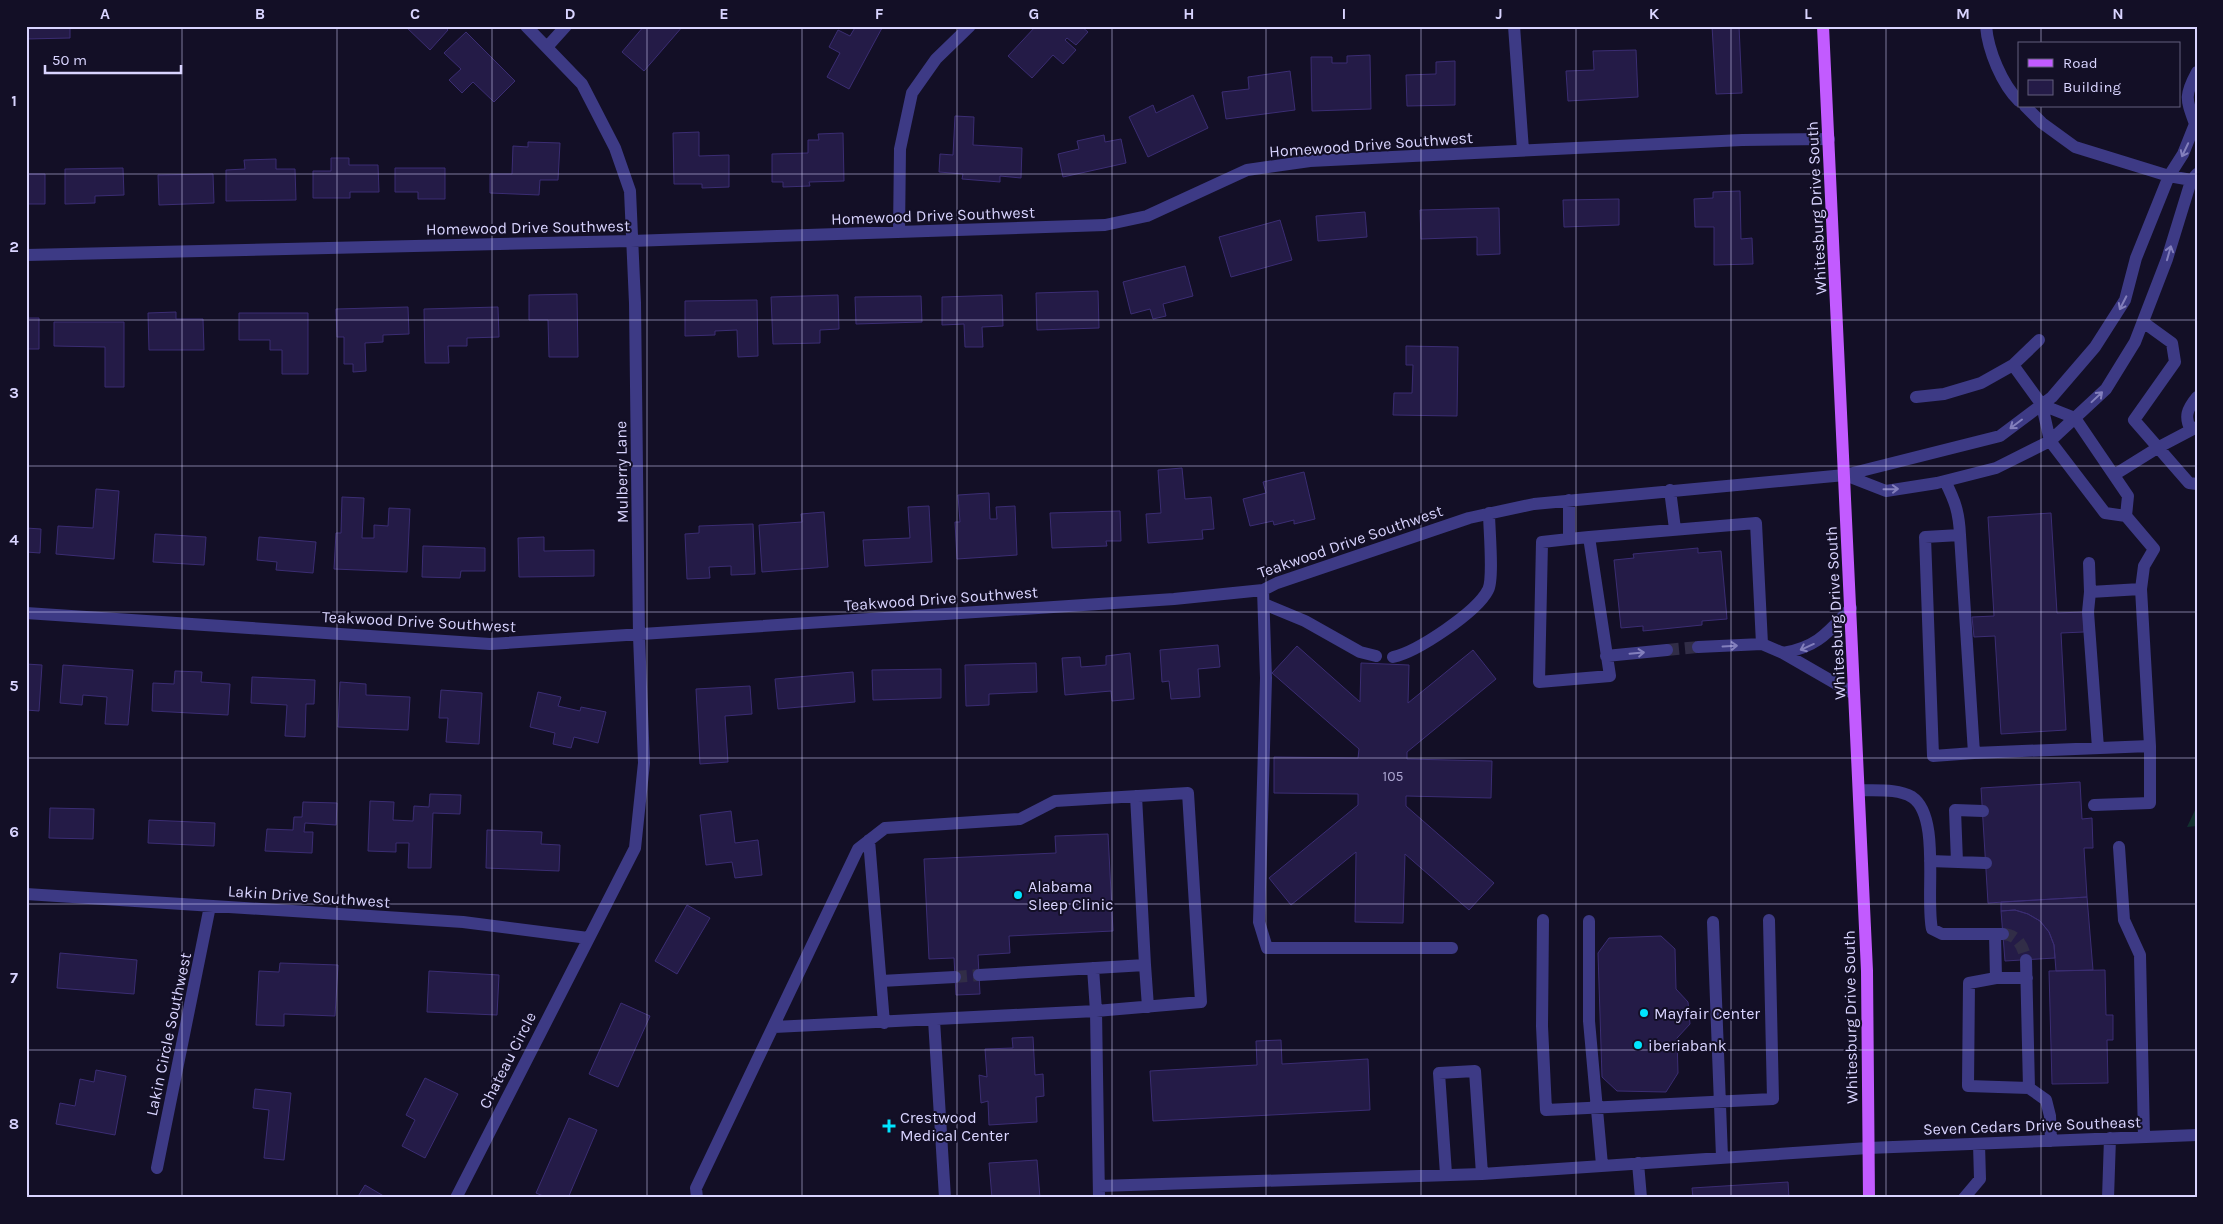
<svg xmlns="http://www.w3.org/2000/svg" width="2223" height="1224" font-family="Karla,sans-serif">
  <rect width="100%" height="100%" fill="#130f26"/>
  <!-- green -->
  <path fill="#12302f" d="M2197,806V826L2187,827Z"/>
  <!-- building -->
  <path fill="#241b47" stroke="#3b2d73" d="M26,26H70V38L26,39Z
    M405,26H444L448,30L430,50Z
    M644,26H683L644,71L622,52Z
    M856,26L882,28L849,89L827,77L840,53L829,47L838,30L850,36Z
    M1036,26H1081L1088,32L1076,45L1067,38L1065,40L1076,50L1063,64L1053,55L1032,78L1008,56Z
    M1712,26H1739L1742,93L1716,94Z
    M466,32L515,81L494,102L473,82L462,93L449,80L461,69L444,53Z
    M1636,50L1638,97L1568,101L1566,71L1594,70L1593,51Z
    M1370,55L1371,109L1312,111L1311,57H1332V63H1347V56Z
    M1455,61V105L1407,106L1406,75L1436,74V62Z
    M1290,71L1295,110L1226,119L1222,92L1249,89L1248,77Z
    M1193,95L1208,128L1148,157L1129,117L1153,105L1156,113Z
    M955,116L974,117L973,145L1022,148L1021,178L1000,176V182L962,179L963,174L939,172L940,154L953,155Z
    M699,132V156L729,155V187L702,188V184H674L673,133Z
    M843,133L844,181L809,182L810,186L783,187V182H772V154L808,153V140H819L818,134Z
    M1104,135L1105,142L1121,139L1126,163L1063,177L1058,154L1079,149L1077,141Z
    M528,142L560,143L558,180H540L539,195L490,193V174H512L513,146L528,147Z
    M331,158H349V165H378L379,192H350V198H313V171H331Z
    M276,159V169H295L296,200L226,201V170L245,169L244,160Z
    M123,168L124,195L95,196V203L65,204V169Z
    M395,168H445V199H418V192H395Z
    M26,174H45V204H26Z
    M213,174L214,203L159,205L158,175Z
    M1740,191L1741,239L1752,238L1753,264L1714,265V227H1695L1694,199L1713,198V192Z
    M1619,199V225L1564,227L1563,200Z
    M1499,208L1500,254L1477,255V237L1421,239L1420,210Z
    M1365,212L1367,237L1318,241L1316,216Z
    M1280,220L1292,260L1231,277L1219,237Z
    M1185,266L1193,296L1163,304L1166,316L1153,319L1150,309L1131,314L1123,282Z
    M1098,291L1099,328L1037,330L1036,293Z
    M577,294L578,357H549L548,320H529V295Z
    M838,295L839,329L820,330V343L773,344L771,297Z
    M1002,295L1003,326L982,327L983,347H965L964,324L942,325V297Z
    M921,296L922,322L856,324L855,297Z
    M757,300L758,356L738,357L737,330L715,331V335L685,336V301Z
    M408,307L409,334L383,335V342L365,343L366,371L353,372V364H344V337H337L336,309Z
    M498,307L499,337L467,338V346H448L449,363H425L424,309Z
    M176,312V319H203L204,350H149L148,313Z
    M239,313H308V374H282V350H270V340H239Z
    M26,318H39V349H26Z
    M54,322H124V387H105V347L54,346Z
    M1406,346L1458,347L1457,416L1393,415L1394,393H1412L1413,365H1406Z
    M1182,468L1185,499L1211,497L1214,529L1202,530L1203,539L1148,543L1146,514L1161,513L1158,470Z
    M1304,472L1315,519L1294,524V520L1274,525L1273,521L1250,526L1243,499L1266,493L1263,482Z
    M96,489L119,491L114,559L56,554L58,526L93,528Z
    M989,493L990,519H997L996,507L1015,506L1017,555L957,559L955,522H960L958,495Z
    M342,497L364,498L362,538H374V525L388,526L389,508L410,509L407,572L334,569L336,533H341Z
    M929,506L932,562L865,566L863,540L910,538L908,507Z
    M1120,511L1121,541H1106L1107,546L1052,548L1050,513Z
    M824,512L828,567L762,572L759,525L802,522L801,514Z
    M2051,513L2057,613L2083,612L2084,632L2061,633L2066,730L2001,734L1995,636L1974,637L1972,617L1994,616L1988,517Z
    M753,524L755,574L731,575V566L709,567L710,578L687,579L685,534L699,533V526Z
    M26,528L41,529L40,553L26,552Z
    M155,534L206,537L204,565L153,562Z
    M259,537L316,542L313,573L276,570L277,562L257,560Z
    M544,537V551L594,550V576L519,577L518,538Z
    M423,546L485,548V571H461L460,578L422,577Z
    M1698,548V553L1721,551L1727,619L1702,621V625L1643,631V626L1621,628L1614,560L1634,558L1633,554Z
    M1218,645L1220,667L1198,669L1200,697L1171,699L1169,681L1162,682L1160,650Z
    M1297,646L1360,702L1361,663L1409,665L1408,703L1473,650L1496,679L1407,752V759L1492,761L1491,798L1406,796V806L1494,883L1469,910L1405,854L1403,923L1355,922L1356,852L1291,905L1269,878L1358,805V794L1274,793V757L1358,758L1359,749L1272,673Z
    M1130,653L1134,699L1112,701L1111,691L1065,695L1062,658L1080,657L1081,667L1106,665V656Z
    M1036,663L1037,692L989,694V705L966,706L965,665Z
    M26,664L42,665L39,711L26,710Z
    M63,665L133,670L128,725L105,724L107,697L83,695L82,705L60,703Z
    M941,669V698L873,700L872,670Z
    M175,671L202,672L201,682L230,684L228,715L152,711L153,683L174,684Z
    M853,672L855,702L778,709L775,679Z
    M252,677L315,680L314,704H306L305,737L285,736L287,705L251,703Z
    M340,682L366,684V695L410,697L408,730L338,727Z
    M750,686L752,714L725,716L728,762L700,764L696,689Z
    M441,690L482,693L479,744L446,742L448,718H439Z
    M538,692L561,697L558,706L580,711L581,707L606,712L598,743L574,737L571,748L553,744L555,733L530,727Z
    M2080,782L2082,819L2092,818L2093,848H2084L2087,897L1988,903L1981,788Z
    M430,794L461,795L460,814L433,813L431,868H408L409,843H396V852L368,851L370,801L394,802L393,820L413,821L414,806L429,807Z
    M303,802L337,803L336,825L305,823L304,832H313L312,853L265,851L267,829L293,830L294,817H302Z
    M50,808L94,809L93,839L49,838Z
    M731,811L735,843L758,840L762,875L735,878L732,862L706,865L700,815Z
    M149,820L215,823L214,846L148,843Z
    M487,830L542,832L541,844L560,845L559,871L486,868Z
    M1108,834L1113,931L1009,936L1010,953L978,955L980,994L956,995L954,958L929,959L924,859L1056,853L1055,836Z
    M2087,897L2093,970L2056,971L2054,945L2049,932L2040,921L2028,914L2015,910L2001,911V902Z
    M687,905L710,918L677,974L655,961Z
    M2015,910L2028,914L2040,921L2049,932L2054,945L2055,958L2005,961L2001,911Z
    M1661,936L1675,949L1676,989L1688,1002L1690,1024L1677,1038L1678,1073L1666,1092L1617,1091L1602,1077L1598,953L1609,938Z
    M60,953L137,960L134,994L57,988Z
    M280,963L338,965L335,1016L284,1014V1026L256,1025L259,971L279,972Z
    M2105,970L2106,1015H2113V1040H2107L2108,1083L2052,1084L2049,971Z
    M429,971L499,975L497,1015L427,1012Z
    M621,1003L650,1016L618,1087L589,1074Z
    M1033,1037L1035,1075L1043,1074L1044,1096L1036,1097L1037,1122L989,1125L988,1101L981,1103L979,1075L987,1077L985,1049L1013,1048L1012,1038Z
    M1281,1040L1282,1064L1368,1059L1370,1110L1153,1121L1150,1071L1257,1065L1256,1041Z
    M96,1070L126,1076L115,1135L56,1124L60,1103L75,1106L80,1079L94,1082Z
    M425,1078L458,1094L425,1158L402,1146L415,1120L406,1115Z
    M255,1089L291,1093L284,1160L264,1158L269,1110L253,1108Z
    M569,1118L597,1130L568,1198H548L536,1193Z
    M1037,1160L1040,1198H992L989,1163Z
    M1788,1182L1789,1198H1693L1692,1188Z
    M365,1185L387,1198H357Z"/>
  <g fill="none" stroke-linecap="round" stroke-linejoin="round">
    <!-- minor-tunnel -->
    <path stroke="#312d47" stroke-width="12" stroke-dasharray="12 6" stroke-linecap="butt" d="M1667,650L1698,647
      M2003,934C2018,935 2023,946 2026,960
      M955,977L979,975"/>
    <!-- minor -->
    <path stroke="#3d3a85" stroke-width="12" d="M1514,26L1523,150
      M1986,26C1988,51 2002,84 2019,101
      M547,47L566,26
      M2025,106L2042,123L2075,147L2169,176L2197,181
      M899,232L900,149L912,93L936,59L970,26
      M26,255L631,241L1105,225L1147,216L1247,170L1310,161L1742,140L1829,139
      M2143,322L2172,343L2175,362L2134,420L2189,483L2197,484
      M2013,365L2039,340
      M1916,397L1944,394L1981,383L2013,365L2042,405
      M2042,405L2075,418L2128,496L2126,516L2105,513L2050,441Z
      M2191,430C2184,417 2187,409 2197,397
      M1845,475L1886,491L1937,483L1996,468L2050,441L2106,389L2135,342L2167,259L2191,181L2197,174
      M2114,475L2159,447L2197,427
      M1945,481C1955,501 1959,512 1960,535L1974,753L1933,756L1925,537L1960,535
      M1670,490L1675,529
      M1569,500V539L1542,542L1539,682L1610,676L1589,537L1569,539
      M1589,537L1756,523L1762,644
      M2089,563L2090,592
      M1263,590L1266,678L1259,922L1267,948H1452
      M1264,604L1305,621L1360,652L1376,656
      M26,613L490,644L1174,599L1263,590L1277,583L1469,518L1534,504L1845,475L2000,436L2052,397L2095,347L2125,300L2136,258L2169,176L2183,154L2195,124C2186,99 2184,96 2197,72
      M1698,647L1762,644L1783,653L1854,694
      M1783,653C1818,647 1828,632 1851,608
      M1606,656L1667,650
      M1393,657C1417,652 1477,612 1488,590C1494,579 1489,528 1489,513
      M2098,748L2088,612L2090,592L2141,589
      M1974,753L2150,746L2141,589L2144,566L2154,549L2126,516
      M1859,790C1875,791 1897,788 1912,797C1941,816 1925,897 1932,929L1942,934H2003
      M2094,805L2150,803V746
      M869,840L884,1023
      M2119,847L2124,920L2140,955L2144,1137
      M1930,861L1986,863
      M1957,862L1955,810L1983,811
      M26,894L463,922L588,938
      M1543,920L1542,1026L1546,1110L1773,1099L1769,920
      M1589,921V1021L1602,1165
      M1713,922L1722,1157
      M1995,934L1996,978H2027
      M2026,960L2029,1088L2046,1100L2050,1116L2051,1141
      M1145,965L1148,1007
      M1093,968L1096,1011L1099,1198
      M979,975L1145,965L1136,796
      M1996,978L1969,983L1968,1086L2029,1088
      M881,981L955,977
      M934,1020L945,1198
      M1638,1163L1641,1198
      M157,1168L210,906
      M1446,1174L1439,1073L1475,1071L1482,1174
      M1099,1186L1482,1174L1868,1148L2197,1135
      M456,1198L635,848L644,763L639,636L635,303L630,191L615,148L582,84L526,26
      M697,1198L696,1188L858,849L885,828L1020,819L1055,801L1188,793L1201,1002L1096,1011L774,1027
      M1964,1198L1980,1179L1979,1144
      M2108,1198L2110,1138"/>
    <!-- major -->
    <path stroke="#c25bff" stroke-width="12" d="M1823,26L1867,971L1869,1198"/>
  </g>
  <!-- one-way arrows -->
  <defs><path id="oneway-shaft" d="M-6 0H5M1.5-3L5.5 0L1.5 3" fill="none" stroke-width="1.6" stroke-linecap="round" stroke-linejoin="round" transform="scale(1.25)"/></defs>
  <g stroke="#837fbc">
    <use href="#oneway-shaft" transform="translate(2185 150) rotate(115)"/>
    <use href="#oneway-shaft" transform="translate(2169 253) rotate(-74)"/>
    <use href="#oneway-shaft" transform="translate(2123 303) rotate(117)"/>
    <use href="#oneway-shaft" transform="translate(2097 397) rotate(-43)"/>
    <use href="#oneway-shaft" transform="translate(2016 424) rotate(143)"/>
    <use href="#oneway-shaft" transform="translate(1891 489) rotate(-1)"/>
    <use href="#oneway-shaft" transform="translate(1730 646) rotate(-3)"/>
    <use href="#oneway-shaft" transform="translate(1807 647) rotate(156)"/>
    <use href="#oneway-shaft" transform="translate(1637 653) rotate(-5)"/>
  </g>
  <!-- grid -->
  <path fill="none" stroke="#d9d4ff" stroke-width="1" stroke-opacity="0.55" d="M182,26V1198M337,26V1198M492,26V1198M647,26V1198M802,26V1198M957,26V1198M1112,26V1198M1266,26V1198M1421,26V1198M1576,26V1198M1731,26V1198M1886,26V1198M2041,26V44M2041,106V1198M26,174H2197M26,320H2197M26,466H2197M26,612H2197M26,758H2197M26,904H2197M26,1050H2197"/>
  <!-- markers -->
  <g fill="#00e5ff" stroke="#130f26" stroke-width="2">
    <circle cx="1018" cy="895" r="5"/>
    <circle cx="1644" cy="1013" r="5"/>
    <circle cx="1638" cy="1045" r="5"/>
    <path d="M886.5 1118.5h5v5h5v5h-5v5h-5v-5h-5v-5h5z"/>
  </g>
  <g text-anchor="middle" stroke-width="4" stroke-linejoin="round" paint-order="stroke">
    <!-- number labels -->
    <g font-size="14" fill="#aca6d1">
      <text x="1393" y="781">105</text>
    </g>
    <!-- street labels -->
    <g font-size="16" fill="#d9d4ff" stroke="#130f26">
      <text transform="translate(1371 144) rotate(-4)" y="6">Homewood Drive Southwest</text>
      <text transform="translate(1816 208) rotate(-93)" y="6">Whitesburg Drive South</text>
      <text transform="translate(933 215) rotate(-2)" y="6">Homewood Drive Southwest</text>
      <text transform="translate(528 227) rotate(-1)" y="6">Homewood Drive Southwest</text>
      <text transform="translate(621 472) rotate(-91)" y="6">Mulberry Lane</text>
      <text transform="translate(1350 541) rotate(-19)" y="6">Teakwood Drive Southwest</text>
      <text transform="translate(941 598) rotate(-4)" y="6">Teakwood Drive Southwest</text>
      <text transform="translate(1835 613) rotate(-93)" y="6">Whitesburg Drive South</text>
      <text transform="translate(419 621) rotate(3)" y="6">Teakwood Drive Southwest</text>
      <text transform="translate(309 896) rotate(4)" y="6">Lakin Drive Southwest</text>
      <text transform="translate(1850 1017) rotate(-91)" y="6">Whitesburg Drive South</text>
      <text transform="translate(168 1034) rotate(-78)" y="6">Lakin Circle Southwest</text>
      <text transform="translate(507 1060) rotate(-63)" y="6">Chateau Circle</text>
      <text transform="translate(2032 1125) rotate(-2)" y="6">Seven Cedars Drive Southeast</text>
    </g>
    <!-- poi labels -->
    <g font-size="16" fill="#d9d4ff" stroke="#130f26" text-anchor="start">
      <text x="1028" y="892">Alabama<tspan x="1028" dy="18">Sleep Clinic</tspan></text>
      <text x="1654" y="1019">Mayfair Center</text>
      <text x="1648" y="1051">iberiabank</text>
      <text x="900" y="1123">Crestwood<tspan x="900" dy="18">Medical Center</tspan></text>
    </g>
  </g>
  <!-- border -->
  <rect width="2223" height="1224" fill="none" stroke="#130f26" stroke-width="55"/>
  <!-- legend -->
  <rect x="2018" y="42" width="162" height="65" fill="#130f26" stroke="#625e7d"/>
  <rect x="2028" y="59" width="25" height="8" fill="#c25bff" stroke="#625e7d"/>
  <text x="2063" y="68" font-size="15" fill="#d9d4ff">Road</text>
  <rect x="2028" y="80" width="25" height="15" fill="#241b47" stroke="#625e7d"/>
  <text x="2063" y="92" font-size="15" fill="#d9d4ff">Building</text>
  <!-- scale -->
  <path d="M45 65v8h136v-8" fill="none" stroke="#d9d4ff" stroke-width="2.5"/>
  <text x="52" y="65" font-size="15" fill="#d9d4ff" stroke="#130f26" stroke-width="4" paint-order="stroke">50 m</text>
  <rect x="28" y="28" width="2168" height="1168" fill="none" stroke="#d9d4ff" stroke-width="2"/>
  <g font-size="16" text-anchor="middle" font-weight="bold" fill="#d9d4ff">
    <text x="105" y="19">A</text>
    <text x="260" y="19">B</text>
    <text x="415" y="19">C</text>
    <text x="570" y="19">D</text>
    <text x="724" y="19">E</text>
    <text x="879" y="19">F</text>
    <text x="1034" y="19">G</text>
    <text x="1189" y="19">H</text>
    <text x="1344" y="19">I</text>
    <text x="1499" y="19">J</text>
    <text x="1654" y="19">K</text>
    <text x="1808" y="19">L</text>
    <text x="1963" y="19">M</text>
    <text x="2118" y="19">N</text>
    <text x="14" y="106">1</text>
    <text x="14" y="252">2</text>
    <text x="14" y="398">3</text>
    <text x="14" y="545">4</text>
    <text x="14" y="691">5</text>
    <text x="14" y="837">6</text>
    <text x="14" y="983">7</text>
    <text x="14" y="1129">8</text>
  </g>
</svg>
